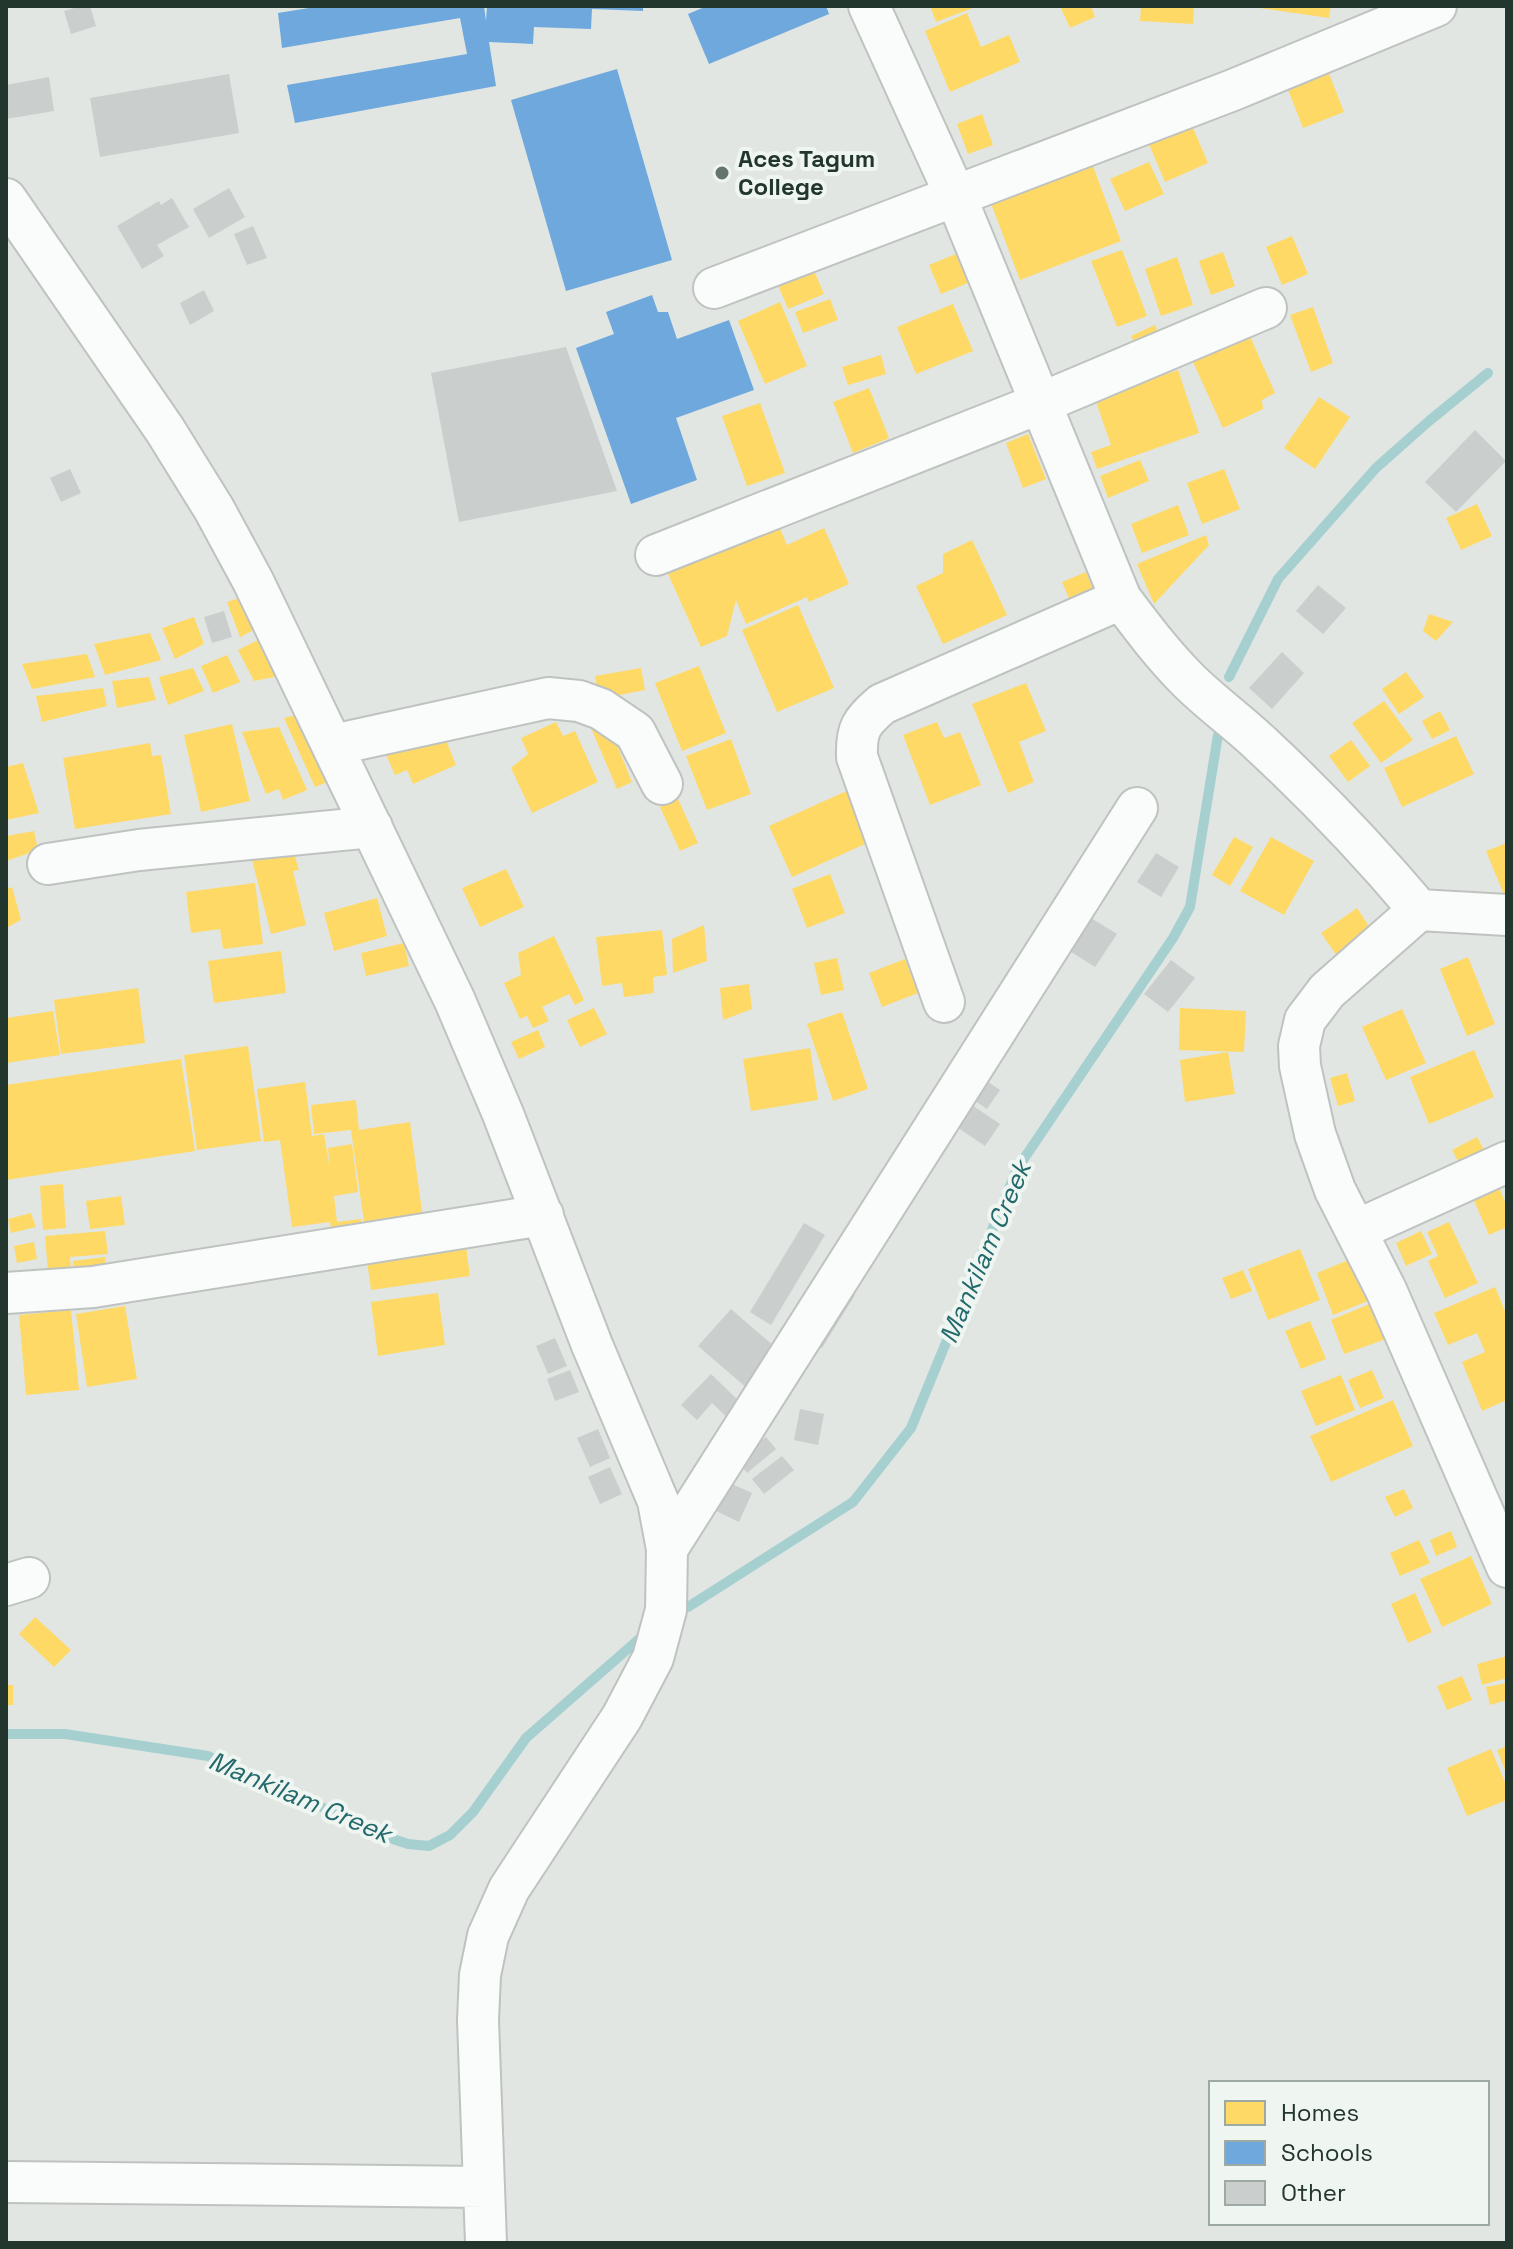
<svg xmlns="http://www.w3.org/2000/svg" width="1513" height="2249" font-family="'Space Grotesk',sans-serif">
  <rect width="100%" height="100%" fill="#e1e6e3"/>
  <!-- homes -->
  <path fill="#ffd966" d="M930,6H978L936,22Z
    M1060,6H1091L1095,17L1070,28Z
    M1141,6H1194L1193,24L1140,21Z
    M1245,6H1331L1329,18Z
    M967,13L981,47L1009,35L1020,62L950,92L925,31Z
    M1326,66L1344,112L1303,128L1285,82Z
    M982,114L993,145L968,154L957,124Z
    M1191,123L1208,163L1165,182L1148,142Z
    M1088,153L1121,241L1020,280L987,193Z
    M1149,162L1164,194L1125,211L1110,179Z
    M1292,236L1308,274L1282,285L1266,247Z
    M1122,250L1147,316L1117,327L1091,261Z
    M963,251L975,280L941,294L929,265Z
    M1223,252L1235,286L1211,295L1199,261Z
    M1177,257L1193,305L1161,316L1145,269Z
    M813,268L824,294L788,309L777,283Z
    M830,299L838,320L803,333L795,312Z
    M780,302L807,366L765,384L738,321Z
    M953,304L973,351L916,374L897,327Z
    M1313,307L1333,363L1311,372L1290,315Z
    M1155,325L1159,336L1136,346L1131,336Z
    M1246,327L1275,393L1262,400L1263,409L1223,428L1189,353Z
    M881,355L886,374L848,385L842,367Z
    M1178,370L1199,433L1097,469L1091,452L1111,445L1095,399Z
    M869,388L889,438L853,453L833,402Z
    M1319,397L1350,417L1315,469L1284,448Z
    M760,403L785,473L747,486L722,416Z
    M1028,434L1046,479L1023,488L1006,443Z
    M1140,460L1149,481L1108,498L1100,476Z
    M1224,469L1240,509L1202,524L1187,483Z
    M1477,504L1492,536L1461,550L1446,518Z
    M1178,505L1189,535L1142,553L1131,524Z
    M778,524L787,545L824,528L849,584L809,602L807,597L746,624L736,600L727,636L701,647L668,574Z
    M1206,535L1209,545L1154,604L1137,564Z
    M972,540L1007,615L943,644L916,586L943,573V554Z
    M1086,572L1095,594L1071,603L1062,582Z
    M252,594L265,624L240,637L227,602Z
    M798,605L834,688L777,712L742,630Z
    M1429,614L1453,622L1436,641L1423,631Z
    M194,617L204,644L175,659L162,628Z
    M150,633L161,660L105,675L94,644Z
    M264,637L284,675L254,681L238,650Z
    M87,654L95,677L32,689L22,664Z
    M227,655L240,682L213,693L201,666Z
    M699,666L726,733L682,751L655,683Z
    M193,668L204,691L168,705L159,677Z
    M641,668L645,690L599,699L595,676Z
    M1406,672L1424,697L1399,714L1382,689Z
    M149,677L156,700L117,708L112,681Z
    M1026,683L1046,731L1019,742L1034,782L1008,793L972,704Z
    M103,688L107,706L42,722L36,696Z
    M1384,701L1413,740L1381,763L1352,723Z
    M1440,711L1450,730L1432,739L1422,721Z
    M308,712L338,778L315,787L284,718Z
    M607,721L632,782L617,789L591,728Z
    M556,722L563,736L575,731L598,782L532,813L511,768L528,754L521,738Z
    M937,722L944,738L960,732L981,785L930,805L903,735Z
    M232,724L250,801L201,812L184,735Z
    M440,725L456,765L413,784L407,770L395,775L384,750Z
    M279,727L307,790L283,800L279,789L266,794L242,732Z
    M1456,736L1474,774L1402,807L1384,768Z
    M731,739L751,794L707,810L686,756Z
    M1351,740L1370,766L1348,782L1329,756Z
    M150,743L152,756L161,755L171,814L75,829L63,758Z
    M23,763L39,813L6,820V767Z
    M853,788L876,839L792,877L769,826Z
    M678,799L698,843L680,851L660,807Z
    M34,831L38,850L6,861V836Z
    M1234,837L1253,847L1230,886L1212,875Z
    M1271,837L1314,861L1284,915L1240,891Z
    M1507,843V896L1504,895L1486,851Z
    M293,850L299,870L293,871L306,925L271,934L252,860Z
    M506,869L524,907L480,927L462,888Z
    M830,874L845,913L807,928L792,889Z
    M255,883L263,944L223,949L220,929L191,933L186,892Z
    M12,887L21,920L6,928V889Z
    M377,898L387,936L334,951L324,913Z
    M1357,908L1372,931L1337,956L1321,933Z
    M704,925L707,961L673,973L672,939Z
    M662,930L667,975L653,977L654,993L624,997L622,983L602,986L596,937Z
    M554,936L584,1000L575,1005L569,994L542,1007L549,1021L533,1028L527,1016L520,1019L504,983L521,975L518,953Z
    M404,943L409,966L366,976L361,953Z
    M281,951L286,993L214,1003L208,961Z
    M1468,957L1495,1024L1467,1036L1440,969Z
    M837,958L844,990L821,995L814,963Z
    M905,959L918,993L882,1007L869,973Z
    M749,984L752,1009L723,1020L720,988Z
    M138,988L145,1043L61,1054L54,1000Z
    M594,1008L607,1034L580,1047L567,1020Z
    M1180,1008L1246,1011L1244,1052L1179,1050Z
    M1402,1009L1426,1063L1386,1080L1362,1027Z
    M53,1011L60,1055L6,1063V1018Z
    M842,1012L868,1089L833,1101L807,1024Z
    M538,1030L545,1047L519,1059L511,1042Z
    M248,1046L261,1141L197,1150L184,1055Z
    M810,1048L818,1100L751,1111L743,1059Z
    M1474,1050L1494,1097L1429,1124L1410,1077Z
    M1228,1052L1235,1094L1185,1102L1180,1060Z
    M181,1059L195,1151L6,1180V1085Z
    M1347,1073L1355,1101L1338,1106L1330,1078Z
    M305,1082L312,1136L324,1134L330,1170L328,1148L352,1144L358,1192L334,1196L337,1222L361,1219L364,1243L334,1247L330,1222L292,1227L280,1140L264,1142L257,1089Z
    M356,1100L359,1130L410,1122L424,1227L366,1236L351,1130L314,1134L311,1105Z
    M1477,1137L1489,1159L1464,1172L1452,1150Z
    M63,1184L66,1228L43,1230L40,1186Z
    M1498,1185L1507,1207V1227L1489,1235L1472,1196Z
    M121,1196L125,1225L90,1229L86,1201Z
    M31,1213L36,1227L11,1233L8,1219Z
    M1449,1222L1478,1283L1445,1298L1428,1261L1438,1256L1427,1232Z
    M105,1231L108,1254L70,1257L72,1280L49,1283L45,1236Z
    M1421,1231L1432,1254L1406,1266L1396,1243Z
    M465,1239L470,1276L371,1290L366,1254Z
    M34,1242L37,1259L17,1263L14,1246Z
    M1300,1249L1320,1300L1268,1320L1248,1269Z
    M105,1257L107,1276L75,1279L73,1261Z
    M1351,1259L1368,1301L1333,1315L1317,1273Z
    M1243,1270L1252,1291L1231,1299L1222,1278Z
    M1495,1287L1507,1316V1400L1482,1411L1462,1362L1485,1352L1477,1333L1448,1345L1434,1313Z
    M438,1293L445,1345L378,1356L371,1302Z
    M1372,1303L1386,1339L1344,1354L1331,1320Z
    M125,1306L137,1379L87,1387L76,1314Z
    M71,1310L79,1390L26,1395L19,1315Z
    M1310,1321L1326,1359L1301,1369L1285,1331Z
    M1372,1370L1384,1398L1360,1408L1348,1380Z
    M1341,1375L1355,1410L1316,1426L1301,1391Z
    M1393,1400L1413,1446L1331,1482L1310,1436Z
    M1404,1489L1413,1508L1395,1517L1385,1497Z
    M1451,1531L1457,1547L1436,1556L1430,1540Z
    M1419,1540L1430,1563L1400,1576L1390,1553Z
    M1471,1556L1492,1604L1442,1627L1420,1579Z
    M1415,1593L1432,1632L1408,1643L1391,1604Z
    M35,1617L71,1650L54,1667L19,1634Z
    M1507,1656V1678L1482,1685L1477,1664Z
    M1462,1676L1472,1700L1447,1710L1437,1686Z
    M1507,1683V1700L1490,1705L1486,1687Z
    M6,1685H13V1705H6Z
    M1507,1746V1775L1497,1750Z
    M1491,1749L1507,1787V1800L1467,1816L1447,1768Z"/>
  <!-- schools -->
  <path fill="#6fa8dc" d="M321,6H484L486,21L487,6H643V11L592,9L591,29L534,27L533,44L489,42L496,86L295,123L287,85L467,54L460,18L282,48L278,13Z
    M707,6H826L829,14L709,64L688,14Z
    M617,69L672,260L566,291L511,100Z
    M652,295L658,312H668L677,339L729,320L754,390L676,418L697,480L631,504L576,348L614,334L606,312Z"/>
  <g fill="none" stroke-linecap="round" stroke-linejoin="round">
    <!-- stream -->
    <path stroke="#a6d0d0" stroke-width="10" d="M1229,677L1278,579L1376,468L1429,421L1488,373
      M688,1607L853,1502L911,1428L1017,1169L1173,938L1190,907L1218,735
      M6,1734H65L208,1756L393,1839L408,1844L429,1846L450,1835L473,1812L526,1738L646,1633"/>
  </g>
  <!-- building -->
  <path fill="#cacecc" d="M81,6H90L96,26L71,34L64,11Z
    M229,74L239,133L100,157L90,98Z
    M49,77L54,111L6,119V85Z
    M229,188L245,217L209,238L193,209Z
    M172,198L189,227L157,245L164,256L142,269L117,226L159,201L161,205Z
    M253,226L267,258L247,265L234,234Z
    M204,290L214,311L190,325L180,303Z
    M566,347L617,491L459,522L431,373Z
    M1475,430L1506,461L1456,512L1425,482Z
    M70,469L81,493L61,502L50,478Z
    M1318,585L1346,608L1323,634L1296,611Z
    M224,611L232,637L212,643L204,617Z
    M1282,652L1304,673L1272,709L1249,688Z
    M1156,853L1179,867L1161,897L1137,882Z
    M1086,915L1117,934L1095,967L1065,948Z
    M1171,960L1195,978L1168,1012L1144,994Z
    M981,1077L1000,1090L987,1109L968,1096Z
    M966,1101L1000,1124L985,1146L951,1123Z
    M804,1223L825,1235L771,1325L750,1312Z
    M845,1291L855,1295L822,1348L811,1341Z
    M731,1309L781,1352L748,1389L698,1346Z
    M555,1338L567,1366L548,1374L536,1346Z
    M570,1370L579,1392L555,1401L547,1379Z
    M711,1374L746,1408L732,1422L712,1403L697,1420L681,1405Z
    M800,1409L824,1414L818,1445L794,1440Z
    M598,1429L610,1458L590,1467L577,1438Z
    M766,1437L776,1449L747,1473L737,1460Z
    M782,1456L794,1470L764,1494L752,1479Z
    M610,1467L622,1494L600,1504L588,1477Z
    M728,1482L752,1493L739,1522L714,1510Z"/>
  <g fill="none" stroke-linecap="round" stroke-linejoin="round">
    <defs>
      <path id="minor" d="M869,6L956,197L1121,599C1142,627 1163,655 1188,680C1211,703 1238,722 1262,745C1318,797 1370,852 1419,910L1507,915
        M6,199L165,430L214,509L253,581L455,1001L503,1114L592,1345L658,1501L667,1549L666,1610L653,1658L622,1717L509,1889L488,1936L480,1975L478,2020L486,2243
        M714,288L1233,90L1436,6
        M656,555L1041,403L1266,308
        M333,745L548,698L579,701L601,709L635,732L662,784
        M48,864L139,850L372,827
        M1419,910L1327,991L1305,1020L1299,1046L1300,1066L1315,1134L1335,1190L1386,1290L1507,1567
        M944,1002L857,757C856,729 861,722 882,704L1121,599
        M1357,1230L1507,1162
        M6,1293L93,1287L543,1215
        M667,1549L1137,808
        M6,1585L29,1578
        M6,2182L484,2187"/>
    </defs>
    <!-- minor casing -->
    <use href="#minor" stroke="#bec3c0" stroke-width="44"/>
    <!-- minor -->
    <use href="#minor" stroke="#fafbfb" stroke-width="40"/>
  </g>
  <!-- markers -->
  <circle fill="#65746d" stroke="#eff5f1" stroke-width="3" cx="722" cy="173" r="8"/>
  <g text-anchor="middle" stroke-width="8" stroke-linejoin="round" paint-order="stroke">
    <!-- poi labels -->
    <g font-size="24" font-weight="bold" fill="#22362e" stroke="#eff5f1" text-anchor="start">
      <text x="738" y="167">Aces Tagum<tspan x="738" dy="28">College</tspan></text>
    </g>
    <!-- water labels -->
    <g font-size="26" font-style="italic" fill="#23686b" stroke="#eff5f1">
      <text transform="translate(985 1252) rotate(-67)" y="9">Mankilam Creek</text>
      <text transform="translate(300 1797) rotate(23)" y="9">Mankilam Creek</text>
    </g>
  </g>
  <!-- border -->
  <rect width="1513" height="2249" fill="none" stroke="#22362e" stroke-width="16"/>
  <!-- legend -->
  <rect x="1209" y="2081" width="280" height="144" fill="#eff5f1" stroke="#9da9a3" stroke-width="2"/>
  <rect x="1225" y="2101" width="40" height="24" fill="#ffd966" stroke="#9da9a3" stroke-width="2"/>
  <text x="1281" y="2121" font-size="24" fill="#22362e">Homes</text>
  <rect x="1225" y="2141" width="40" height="24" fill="#6fa8dc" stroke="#9da9a3" stroke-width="2"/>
  <text x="1281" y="2161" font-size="24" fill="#22362e">Schools</text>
  <rect x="1225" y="2181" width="40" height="24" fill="#cacecc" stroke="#9da9a3" stroke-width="2"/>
  <text x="1281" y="2201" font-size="24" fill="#22362e">Other</text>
</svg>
